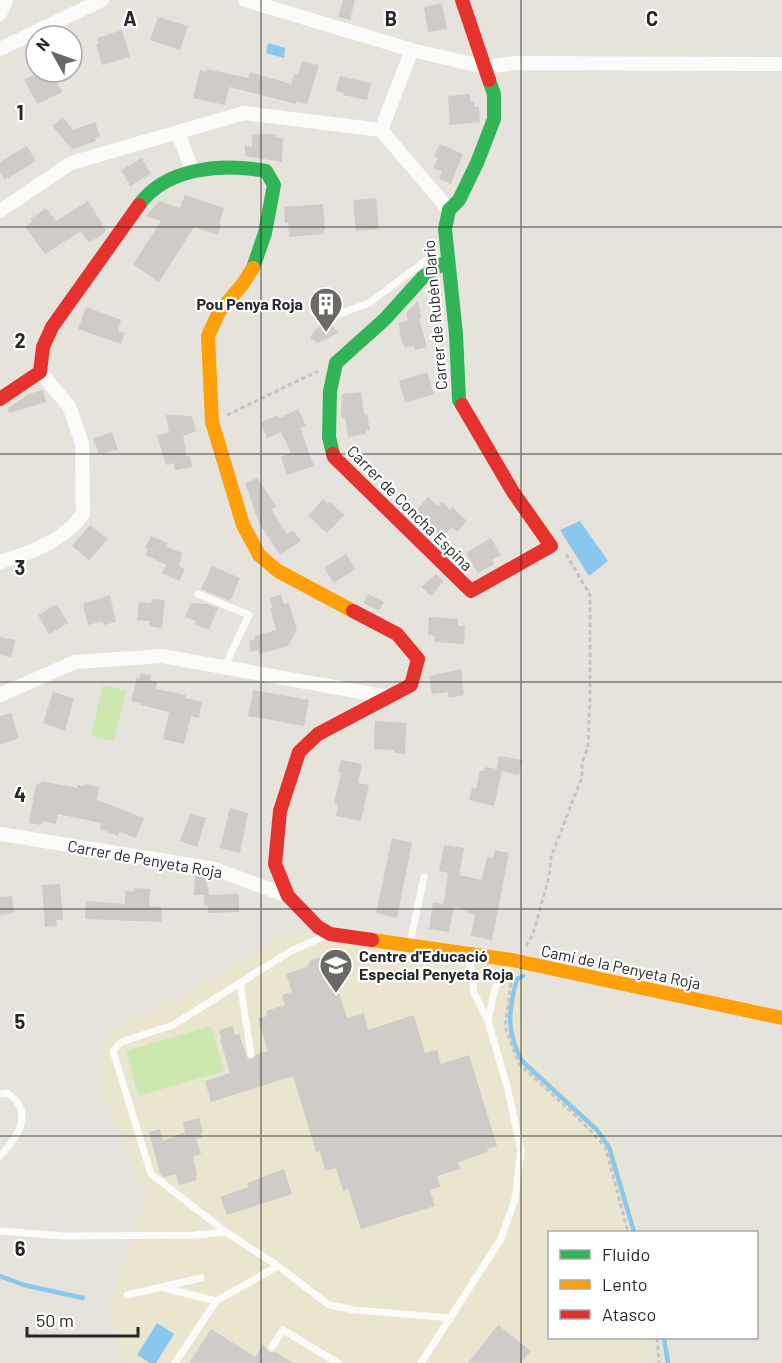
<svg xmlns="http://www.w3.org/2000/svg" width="782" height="1363" font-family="Barlow,sans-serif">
  <rect width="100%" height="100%" fill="#e6e3dc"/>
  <!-- education -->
  <path fill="#eae5cf" d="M281,934L344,939L526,967L523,1003L527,1053L612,1136L641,1232H550V1338H648L649,1363H124L107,1310L148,1197L100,1090L105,1034L202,986Z"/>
  <!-- pitch -->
  <path fill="#cce8af" d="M103,685L126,691L114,741L91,736Z
    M211,1026L224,1071L138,1096L126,1051Z"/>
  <!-- water -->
  <path fill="#8ac7ed" d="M268,43L285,48L284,58L266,53Z
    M580,521L608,561L589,576L560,530Z
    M157,1323L174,1334L156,1363H150L137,1355Z"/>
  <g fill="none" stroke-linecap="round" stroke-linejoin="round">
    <!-- stream -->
    <path stroke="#8ac7ed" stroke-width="4.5" d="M523,976L517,979C508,1011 506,1031 522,1061L597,1130L609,1147L634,1232
      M0,1276L24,1285L83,1298
      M664,1338L668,1363"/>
  </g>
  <!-- building -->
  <path fill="#cfccc7" d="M343,0H355L350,20L338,17Z
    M442,3L447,29L428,32L424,7Z
    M158,17L188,26L180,50L150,40Z
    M122,30L130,57L102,65L96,44L99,43L97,38Z
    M302,61L319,65L307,104L297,101L296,104L229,87L225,105L193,98L200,70L207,72V69L248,78L250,72L291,84L294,74L298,75Z
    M40,72H52L62,92L37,104L24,80Z
    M340,76L371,83L367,100L343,95L344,93L336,91Z
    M470,94V101H474L475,107H479L480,122L450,125L448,96Z
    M63,117L73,130L95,122L100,136L95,138L96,141L72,149L52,126Z
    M252,134H276V138H283L282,162L245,156V146L252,147Z
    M440,144L463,154L451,184L439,178L442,172L433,168L438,158L434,156Z
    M27,146L36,161L5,180L0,172V162Z
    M142,158L151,174L130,186L121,170Z
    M185,195L224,208L219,224L221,225L218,235L194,227L159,282L133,264L161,221L146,216L159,201L180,208Z
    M376,198L379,229L356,231L353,200Z
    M88,201L106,230L104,233L89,243L81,231L45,254L25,227L32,222L30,219L46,208L56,221Z
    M323,204L325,230L323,231L324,234L289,237L288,223H285L284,207Z
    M418,301L421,318L419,319L427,347L415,350L414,346L405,348L400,336L399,323L408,320L406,313Z
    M86,307L121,320L118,331L125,333L121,344L78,329Z
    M327,320L338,333L317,343L310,338L315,330Z
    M427,372L434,394L405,403L399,381Z
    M43,390L46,402L9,413L8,408L29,394Z
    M361,392L364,414H367L370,430L366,431V434L348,437L345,418H341L342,394Z
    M298,409L306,426L300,428L314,466L287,475L281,457L291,453L281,432L267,438L260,423L278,415L280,418Z
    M166,415L192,416L196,431L183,436L187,456H190L192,467L175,470L174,463L166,465L157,435L169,433Z
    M112,432L118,450L99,454L93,439Z
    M257,478L277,507L271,509L287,534L293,530L301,541L280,555L259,523L245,483Z
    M428,497L438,506L442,502L450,510L452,507L467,521L457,532L452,527L441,539L413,514Z
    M323,499L328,504L330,502L344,515L327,533L308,516Z
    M90,525L108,539L89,560L72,546Z
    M151,536L168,543L166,546L182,553L179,566L185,569L179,581L162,573L166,565L146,555L148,549L145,548Z
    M491,538L501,555L492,560L494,564L478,573L466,553Z
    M346,554L356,569L334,583L324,568Z
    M212,566L240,578L230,601L201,589Z
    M436,574L444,581L431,596L421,587Z
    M281,594L284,604L289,603L297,630L288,646L259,654L258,650L251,652L249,641L255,639L254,636L276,630L270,608H272L270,598Z
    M368,594L384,602L379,611L363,603Z
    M110,595L116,622L104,625L103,621L88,625L83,604Z
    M152,599L165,600L162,628L149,626V621L137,620L139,602L151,603Z
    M191,603L208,604L218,608L209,630L195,624L196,621L185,617Z
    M57,604L68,623L49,634L38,615Z
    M429,617L458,619V626H465L464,644L435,642V636L428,635Z
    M0,637L15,640L12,657L0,655Z
    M461,669L464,695L449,698L448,692L432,694L429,676Z
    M141,673L151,675L150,680L157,682L156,689L186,695L185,698L202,702L199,718L191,716L184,744L163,739L169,712L141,705V703L131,701L137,677L139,678Z
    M253,690L309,700L304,726L248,716Z
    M53,692L74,698L65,731L43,723Z
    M11,713L19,738L0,745V716Z
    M375,721L406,723L405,754L394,753V750L374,749Z
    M499,756L523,760L519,775L502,771L494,806L469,800L472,788L476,789L480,771H484L485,767L497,769Z
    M341,760L362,764L358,783L369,785L361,821L336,816L338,805L334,804L341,772H338Z
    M41,781L78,788V785L84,786L85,784L99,787L97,800L144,818L136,838L120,832L118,836L100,829L101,823L58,814L56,824L42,821L41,825L29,823L36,783L40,784Z
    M230,808L248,813L240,853L220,848Z
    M190,814L206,818L197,847L180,841Z
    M392,838L412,843L397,918L376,913Z
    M444,845L464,848L459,875L482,880L487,857L493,858L495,850L509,853L492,940L471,936L475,915L454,906L449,932L429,929L433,902L443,904L445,896L448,873L439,871Z
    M195,875L206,877L209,895H194Z
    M60,884L63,920H56L57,926L45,927L42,885Z
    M134,888L150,889L149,906L162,907L161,922L85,919L86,901L125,904V891L133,892Z
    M239,894V912L208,913V907L204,906V895Z
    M12,896L14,913L0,915V897Z
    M337,952L342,968L332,971L347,1018L364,1013L368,1030L414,1015L425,1053L437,1050L441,1064L469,1055L497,1146L487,1149L488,1152L458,1162L460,1169L437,1176L440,1187L430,1190L435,1206L361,1229L348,1189L343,1191L336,1168L325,1171L320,1151L316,1152L293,1076L211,1102L205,1081L230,1073L220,1039H222L219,1030L233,1026L235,1035L239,1034L248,1059H252L257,1054L268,1051L258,1019L267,1016L266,1011L285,1005L282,995L292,992L286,974L307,967L311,960Z
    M199,1118L203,1132L201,1133L202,1138L196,1139L201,1154L193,1157L197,1175L195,1176L197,1180L179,1185L176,1174L164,1177L160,1174L149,1132L160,1129L163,1141L185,1132L183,1122Z
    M284,1169L292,1194L227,1215L220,1197L248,1187L247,1183Z
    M498,1325L531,1351L521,1363H468Z
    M211,1329L255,1357L263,1344L269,1352H275L293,1363H189Z"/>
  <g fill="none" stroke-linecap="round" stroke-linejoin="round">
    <!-- path -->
    <path stroke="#c4c4c3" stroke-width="3" stroke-dasharray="4.5 3" stroke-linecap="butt" d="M227,415L318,371
      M526,946L533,934L549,877L551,857L582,777V763L588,747L590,700V595L566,554
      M511,983L505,1027L519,1064L573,1113L605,1146L628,1232
      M657,1338L659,1363"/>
    <!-- lane -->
    <path stroke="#fbfbfa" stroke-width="7" d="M331,317L369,303L429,258L440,259
      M198,594L249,615L224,668
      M410,943L424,877
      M469,956L474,993L488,1021L495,988L511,961
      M240,983L251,1054
      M0,1094L7,1093C11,1096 16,1100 18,1103C30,1122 12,1143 0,1156
      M0,1231L65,1236L195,1235L226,1232L278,1266L329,1305L355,1310L451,1318
      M226,1232L151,1174L113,1051L121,1042L173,1025L291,951L327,935
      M164,1288L216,1301
      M127,1295L201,1278
      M272,1347L283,1330L338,1363
      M175,1363L216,1301L278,1266
      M421,1363L501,1239L515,1199L521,1150L507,1086L488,1021"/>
    <!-- street -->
    <path stroke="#fbfbfa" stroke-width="14" d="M245,0L412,50L485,67L516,63L782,64
      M0,14L6,0
      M0,49L102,0
      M381,130L412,50
      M178,133L193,172
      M0,211L71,163L244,113L381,130L449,210
      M0,562C28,554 66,539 83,514L82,443L69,406L40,372
      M0,695L75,662L162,656L389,697
      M0,834L215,869L288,896"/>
    <!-- fast -->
    <path stroke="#30b455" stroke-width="14" d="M139,205C166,167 223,163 266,171L274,185L265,233L253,268
      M462,405L459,400L456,334L445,229L449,210L459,200L477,163L494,119V94L489,80
      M333,454L329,437L330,391L336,363L385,319L423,277L448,260"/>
    <!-- slow -->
    <path stroke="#ff9f0a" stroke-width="14" d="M253,268L242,285L219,312L208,336L212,422L243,525L259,555L278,571L353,611
      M372,940L512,960L782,1018"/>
    <!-- jam -->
    <path stroke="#e5322d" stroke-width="14" d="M462,0L489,80
      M0,399L40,372L43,347L52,327L139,205
      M333,454L334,457L471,591L551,546L513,492L462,405
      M353,611L397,634L418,659L411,685L318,734L299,752L280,811L275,864L288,896L318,927L330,934L372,940"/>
  </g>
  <!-- grid -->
  <path fill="none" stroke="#272727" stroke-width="1.5" stroke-opacity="0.55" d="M261,0V1363M521,0V1363M0,227H782M0,454H782M0,682H782M0,909H782M0,1136H782"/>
  <!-- icons -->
  <defs>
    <symbol id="building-pin" viewBox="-11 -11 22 30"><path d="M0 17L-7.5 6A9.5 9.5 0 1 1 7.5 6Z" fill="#6a6966" stroke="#fff"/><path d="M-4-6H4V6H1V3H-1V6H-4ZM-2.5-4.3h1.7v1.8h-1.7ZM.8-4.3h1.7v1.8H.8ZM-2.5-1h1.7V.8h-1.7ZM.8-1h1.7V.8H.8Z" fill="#fff"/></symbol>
    <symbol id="school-pin" viewBox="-11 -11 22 30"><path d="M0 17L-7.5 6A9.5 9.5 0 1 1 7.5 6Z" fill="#6a6966" stroke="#fff"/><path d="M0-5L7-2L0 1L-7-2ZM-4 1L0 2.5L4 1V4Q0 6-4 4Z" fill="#fff"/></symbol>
  </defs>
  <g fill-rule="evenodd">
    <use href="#building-pin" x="307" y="285" width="38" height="52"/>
    <use href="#school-pin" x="317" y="946" width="38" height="52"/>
  </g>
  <g text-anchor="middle" stroke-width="4.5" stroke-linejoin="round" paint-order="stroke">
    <!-- poi labels -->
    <g font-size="16" font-weight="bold" fill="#272727" stroke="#fff" text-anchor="end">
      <text x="303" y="310">Pou Penya Roja</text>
      <text x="359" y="962" text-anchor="start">Centre d'Educació<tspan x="359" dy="18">Especial Penyeta Roja</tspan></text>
    </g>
    <!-- street labels -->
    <g font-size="16" fill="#272727" stroke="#fff">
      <text transform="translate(435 315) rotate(-95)" y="6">Carrer de Rubén Darío</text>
      <text transform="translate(410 508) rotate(45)" y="6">Carrer de Concha Espina</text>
      <text transform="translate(145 859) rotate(10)" y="6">Carrer de Penyeta Roja</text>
      <text transform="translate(621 967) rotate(12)" y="6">Camí de la Penyeta Roja</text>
    </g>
  </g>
  <g font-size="20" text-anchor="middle" font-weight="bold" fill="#272727" stroke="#fff" stroke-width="4.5" stroke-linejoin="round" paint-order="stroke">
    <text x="130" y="26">A</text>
    <text x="391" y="26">B</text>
    <text x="652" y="26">C</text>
    <text x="20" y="120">1</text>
    <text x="20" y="348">2</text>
    <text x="20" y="575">3</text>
    <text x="20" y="802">4</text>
    <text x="20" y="1029">5</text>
    <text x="20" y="1256">6</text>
  </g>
  <!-- legend -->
  <rect x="548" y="1231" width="210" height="108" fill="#ffffff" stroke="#a9a9a9" stroke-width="1.5"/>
  <rect x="560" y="1250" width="30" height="9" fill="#30b455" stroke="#a9a9a9" stroke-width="1.5"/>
  <text x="602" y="1261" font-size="18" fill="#272727">Fluido</text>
  <rect x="560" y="1280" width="30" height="9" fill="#ff9f0a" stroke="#a9a9a9" stroke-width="1.5"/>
  <text x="602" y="1291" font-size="18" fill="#272727">Lento</text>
  <rect x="560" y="1310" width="30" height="9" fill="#e5322d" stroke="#a9a9a9" stroke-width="1.5"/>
  <text x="602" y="1321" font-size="18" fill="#272727">Atasco</text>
  <!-- north arrow -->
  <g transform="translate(54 54) rotate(310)"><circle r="28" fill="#ffffff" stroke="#a9a9a9" stroke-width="1.5"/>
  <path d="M0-4.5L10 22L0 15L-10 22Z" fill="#6a6966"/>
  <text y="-9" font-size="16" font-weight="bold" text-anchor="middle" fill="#272727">N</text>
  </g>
  <!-- scale -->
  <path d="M27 1327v9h111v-9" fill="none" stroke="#272727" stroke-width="3"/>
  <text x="36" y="1327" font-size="18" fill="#272727" stroke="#ffffff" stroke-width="4.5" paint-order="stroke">50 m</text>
</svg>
